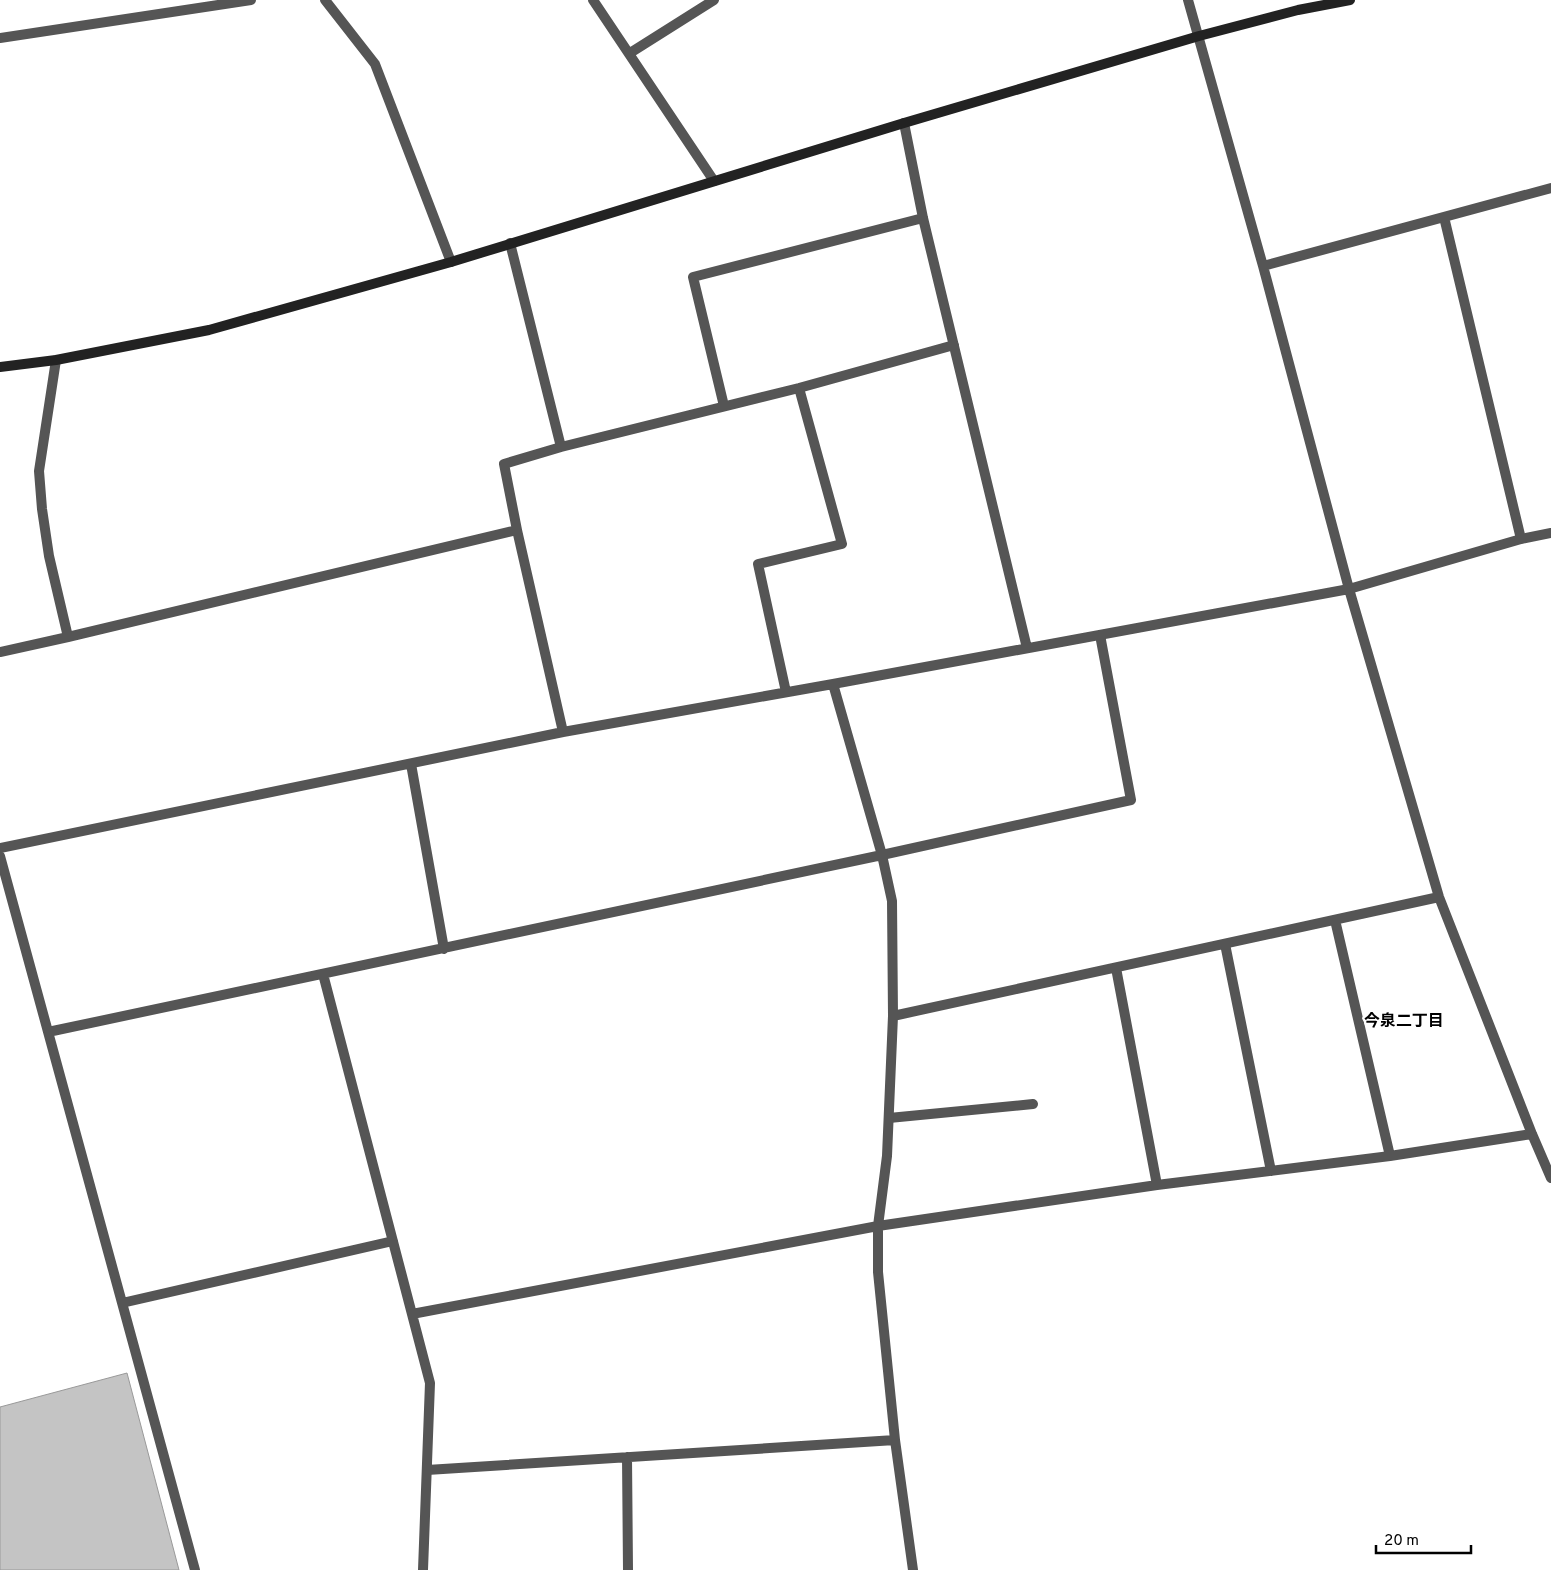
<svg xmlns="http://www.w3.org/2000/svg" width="1551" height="1570" font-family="Overpass,'Noto Sans JP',sans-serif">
  <rect width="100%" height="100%" fill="#fff"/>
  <!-- building -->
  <path fill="#c4c4c4" stroke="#999" d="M127,1373L179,1570H0V1407Z"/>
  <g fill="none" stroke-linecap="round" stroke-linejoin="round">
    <!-- lane -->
    <path stroke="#555" stroke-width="10" d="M889,1118L1033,1104"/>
    <!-- street -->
    <path stroke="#555" stroke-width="10" d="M325,0L375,64L451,262
      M593,0L714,181
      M1188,0L1263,266L1349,589L1439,897L1532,1134L1551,1178
      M0,38L251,0
      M630,53L714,0
      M904,123L923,218L1027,648
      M1444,217L1521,539
      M510,243L561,447
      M1263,266L1551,188
      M56,360L39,471L42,509L49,556L68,637
      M724,406L693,277L923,218
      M0,652L68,637L517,530
      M833,684L882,855L892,901L893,1016L887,1156L878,1226V1272L895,1440L913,1570
      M786,692L758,564L842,544L799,388
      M563,732L517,530L504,464L561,447L799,388L954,345
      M411,764L444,949
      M0,848L563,732L833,684L1349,589L1521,539L1551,533
      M0,856L195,1570
      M1335,920L1390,1156
      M1225,944L1271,1171
      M1116,968L1157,1185
      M323,974L430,1383L423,1570
      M893,1016L1439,897
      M48,1032L882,855L1131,800L1100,635
      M122,1303L393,1241
      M412,1314L878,1226L1157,1185L1390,1156L1532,1134
      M627,1457L628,1570
      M427,1470L895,1440"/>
    <!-- secondary -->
    <path stroke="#222" stroke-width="10" d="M0,367L56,360L209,330L451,262L904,123L1199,36L1298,10L1350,0"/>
  </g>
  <g text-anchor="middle" stroke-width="4.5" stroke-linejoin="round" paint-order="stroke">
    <!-- neighbourhood labels -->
    <g font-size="16" font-weight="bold" fill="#000" stroke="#fff">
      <text x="1404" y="1026">今泉二丁目</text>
    </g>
  </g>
  <!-- scale -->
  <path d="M1376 1545v8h95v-8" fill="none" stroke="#000000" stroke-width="2.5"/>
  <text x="1384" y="1545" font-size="15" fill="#000000" stroke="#ffffff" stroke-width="4" paint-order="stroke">20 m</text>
</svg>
